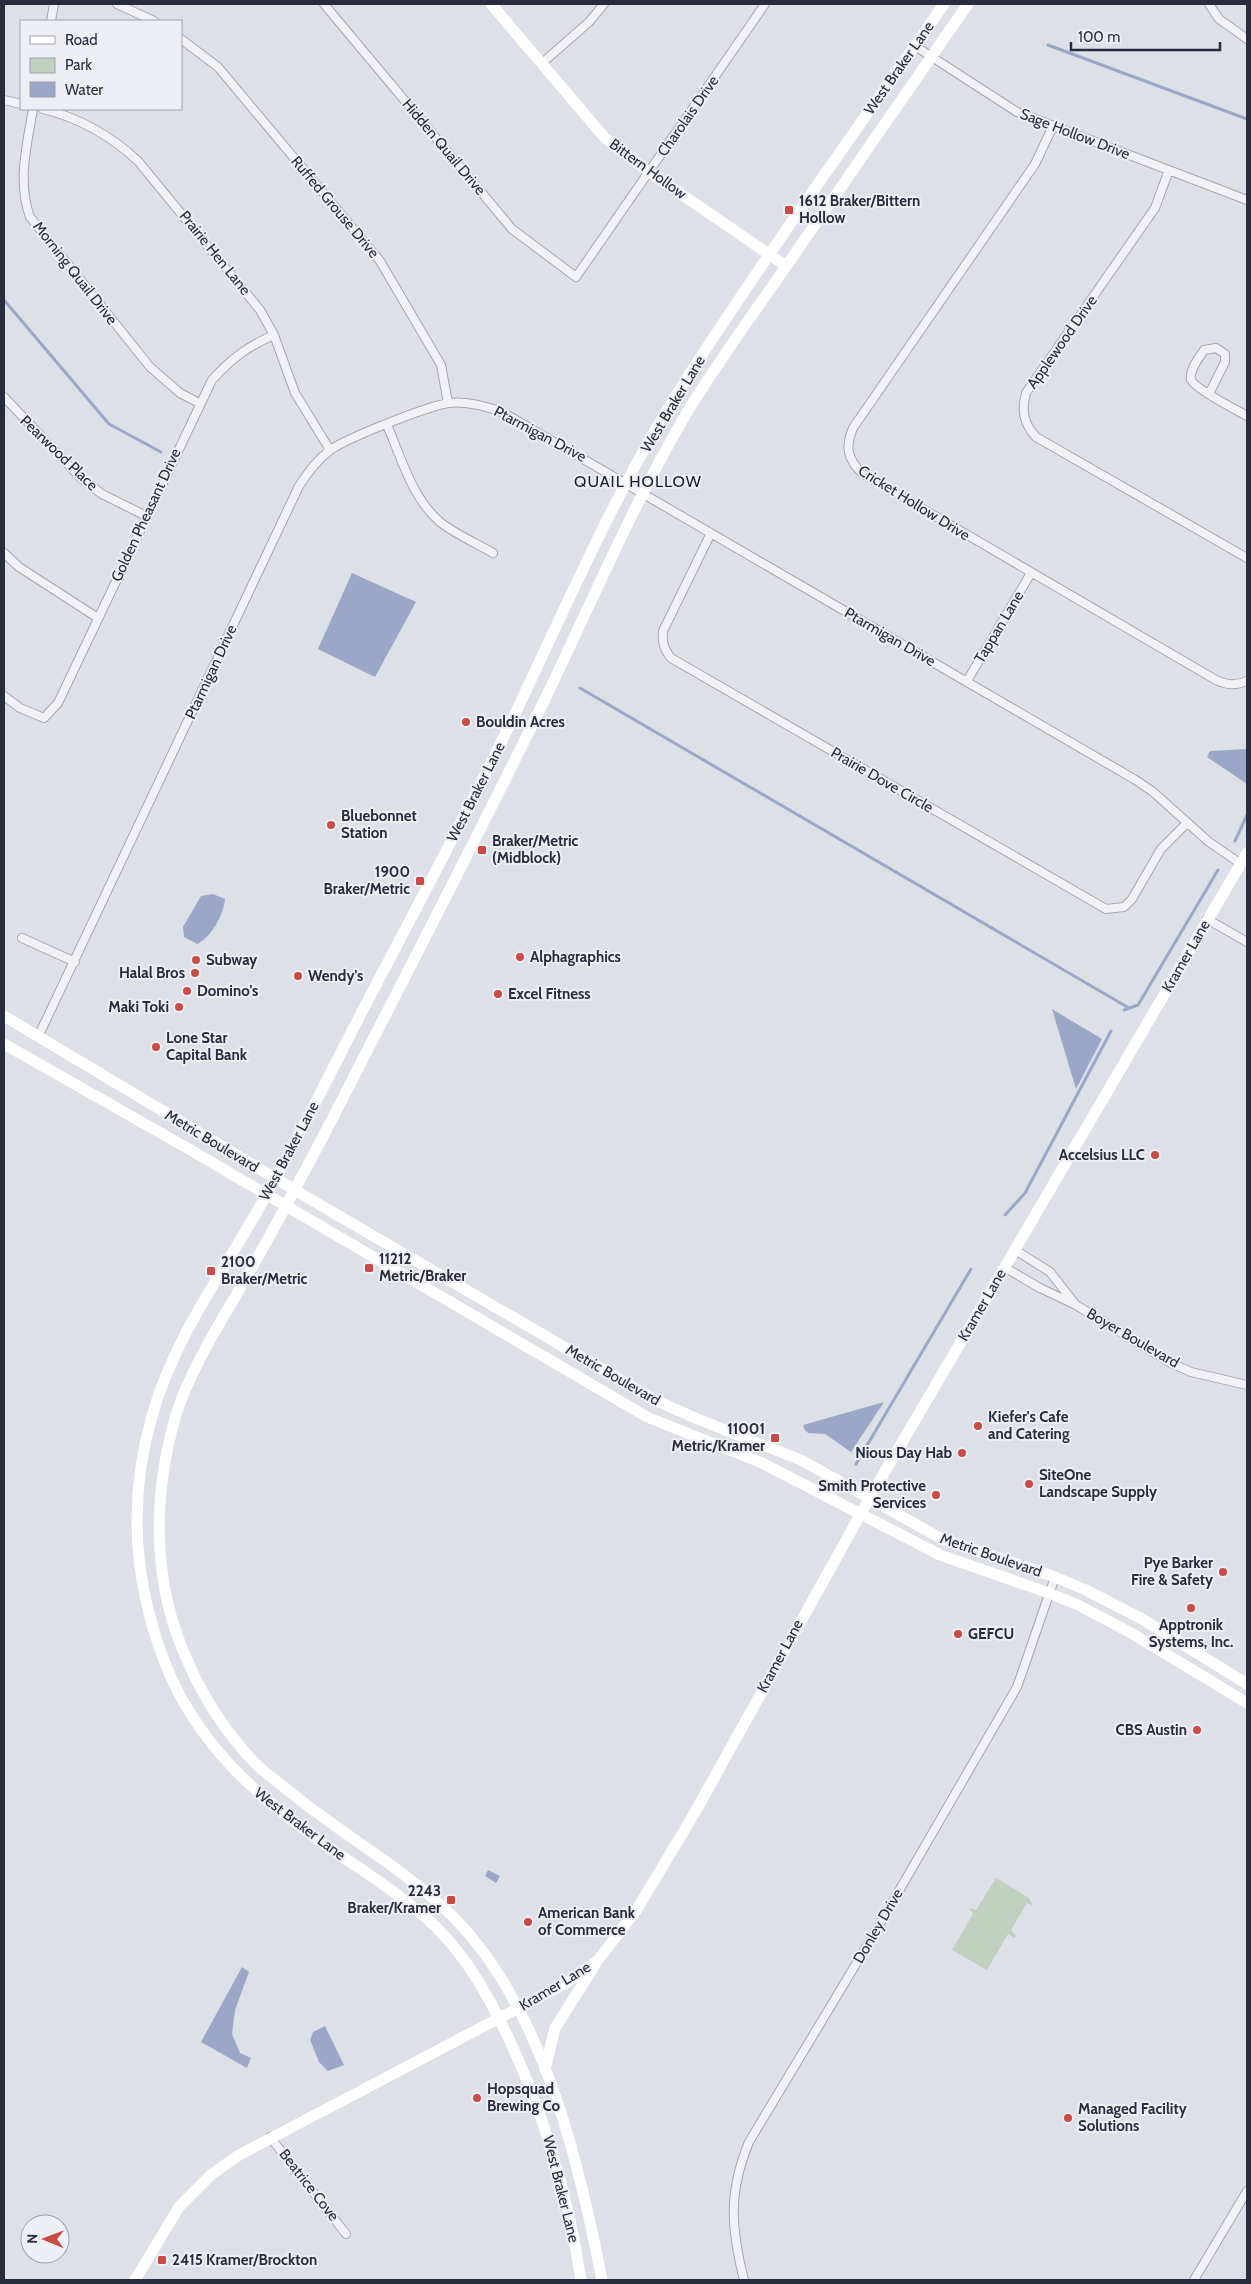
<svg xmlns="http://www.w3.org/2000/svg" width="1251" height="2284" font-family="Cabin,sans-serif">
  <rect width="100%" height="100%" fill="#dee0e7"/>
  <!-- green -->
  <path fill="#c1d1bf" d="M996,1878L1029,1898L1033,1906L1027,1903L1011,1930L1016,1936L1014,1938L1008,1934L987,1970L952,1950L973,1914L969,1908L976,1910Z"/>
  <!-- water -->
  <path fill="#9aa7c7" d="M352,573L416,602L375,677L318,649Z
    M1247,749V784L1207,757L1210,751Z
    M213,894L225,899C224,914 211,938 197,944L184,937L183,927L201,896Z
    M1052,1009L1102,1039L1076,1089Z
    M884,1402L851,1452L825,1434L808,1433L804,1429L803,1425Z
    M488,1870L500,1876L496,1883L485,1876Z
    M242,1967L249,1972L235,2010L232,2034L240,2053L251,2058L247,2068L201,2042Z
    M325,2026L344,2065L328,2071L319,2062L310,2040L313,2032Z"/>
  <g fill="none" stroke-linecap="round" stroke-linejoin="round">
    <!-- stream -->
    <path stroke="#9aa7c7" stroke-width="3" d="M1048,45L1247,119
      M4,300L109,424L161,452
      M580,688L1129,1008
      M1235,841L1247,815
      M1124,1010L1138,1005L1218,870
      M1005,1215L1025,1193L1111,1031
      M856,1464L971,1269"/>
    <defs>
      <path id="street" d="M117,4L154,21
        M324,4L512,229L576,277L765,4
        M1209,4L1219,19L1247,39
        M51,21L54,4
        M181,39L218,67L380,261L441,365L448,403
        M915,46L1017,112L1247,200
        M541,64L589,22L604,4
        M4,100L21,104
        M33,109C27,145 17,182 30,217L150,367L180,393L199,403
        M43,109C80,118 110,135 138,161L260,310L274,335L295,393L330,450
        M1053,126L1035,164L853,428C845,447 847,459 863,474L1216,680C1227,685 1235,686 1247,681
        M1169,170L1155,208L1026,393C1021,411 1024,424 1036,437L1247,558
        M1209,394L1225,362V354L1216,348L1204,350C1199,358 1189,370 1191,379C1193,388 1237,410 1247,416
        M4,397L81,478L102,494L146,516
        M387,425C401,457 412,498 440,522C455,534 476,543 493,553
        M711,533L663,631C662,643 664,649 671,658L1106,909L1124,907L1132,899L1161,849L1186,824
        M4,553L19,567L98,618
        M967,681L1031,573
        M4,696L20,708L44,718L58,703L212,380C231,359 248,346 274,335
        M1207,919L1247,942
        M22,938L75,962
        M38,1037L299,486C308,472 316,461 329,451C344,439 428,406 449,403C468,401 486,406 504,413L1134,779L1152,791L1209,842L1241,864
        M1015,1250L1050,1272L1075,1304
        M1004,1267L1040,1288L1076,1305L1171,1363L1191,1372L1247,1385
        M270,2137L346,2234
        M744,2280C731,2228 728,2193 749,2142L874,1934L1017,1687L1055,1577
        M1194,2280L1247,2191"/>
    </defs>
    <!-- street casing -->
    <use href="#street" stroke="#a4a6b1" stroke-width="10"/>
    <!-- street -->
    <use href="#street" stroke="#f1f1f6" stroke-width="8"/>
    <!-- secondary -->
    <path stroke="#fff" stroke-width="11" d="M491,4L605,138L649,172L786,266
      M4,1016L315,1202L653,1399L695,1418L801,1460L942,1539L1055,1577L1086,1590L1142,1619L1247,1684
      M4,1044L194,1152L647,1417L762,1463L940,1555L1049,1593L1078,1605L1133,1634L1247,1703
      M545,2070L555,2028L595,1965
      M135,2280L179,2207L212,2174L239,2155L566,1983L598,1960L636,1911L694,1814L869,1499L1247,853
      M581,2280C568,2196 545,2116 509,2039C490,1999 469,1960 437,1928C402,1894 359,1869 320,1841C253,1793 196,1742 165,1663C134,1583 128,1499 152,1416C175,1334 228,1266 268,1192C298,1138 326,1082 354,1027C407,925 462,824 512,720C560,620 604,517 660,422C689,372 722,325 754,277C816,185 881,95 944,4
      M602,2280C578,2156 540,1996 443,1907C394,1862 335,1830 284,1787C274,1779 262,1771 254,1762C227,1734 203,1697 188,1662C152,1584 152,1497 176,1415C192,1363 229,1310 255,1262C294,1193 331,1122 367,1051C428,932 489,814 547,695C593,599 635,500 689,409C721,357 759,306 794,255C852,172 910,88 968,4"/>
  </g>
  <!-- markers -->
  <g fill="#ca4a45" stroke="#edeff5" stroke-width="2">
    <rect x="784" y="205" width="10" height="10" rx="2.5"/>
    <circle cx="466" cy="722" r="5"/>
    <circle cx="331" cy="825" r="5"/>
    <rect x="477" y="845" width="10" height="10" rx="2.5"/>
    <rect x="415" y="876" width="10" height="10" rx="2.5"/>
    <circle cx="520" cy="957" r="5"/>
    <circle cx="196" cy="960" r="5"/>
    <circle cx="195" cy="973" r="5"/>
    <circle cx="298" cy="976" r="5"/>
    <circle cx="187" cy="991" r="5"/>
    <circle cx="498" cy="994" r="5"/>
    <circle cx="179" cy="1007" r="5"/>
    <circle cx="156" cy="1047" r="5"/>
    <circle cx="1155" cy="1155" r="5"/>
    <rect x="364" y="1263" width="10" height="10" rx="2.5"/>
    <rect x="206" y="1266" width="10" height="10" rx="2.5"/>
    <circle cx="978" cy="1426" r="5"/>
    <rect x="770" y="1433" width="10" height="10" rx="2.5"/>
    <circle cx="962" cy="1453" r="5"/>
    <circle cx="1029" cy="1484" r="5"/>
    <circle cx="936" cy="1495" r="5"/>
    <circle cx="1223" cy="1572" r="5"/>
    <circle cx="1191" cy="1608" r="5"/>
    <circle cx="958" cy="1634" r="5"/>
    <circle cx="1197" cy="1730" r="5"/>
    <rect x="446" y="1895" width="10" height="10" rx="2.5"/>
    <circle cx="528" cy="1922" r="5"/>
    <circle cx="477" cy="2098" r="5"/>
    <circle cx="1068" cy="2118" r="5"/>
    <rect x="157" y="2255" width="10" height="10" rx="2.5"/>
  </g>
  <g text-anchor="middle" stroke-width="4" stroke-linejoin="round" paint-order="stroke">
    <!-- street labels -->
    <g font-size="15" fill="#282c3e" stroke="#edeff5">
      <text transform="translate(899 68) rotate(-55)" y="5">West Braker Lane</text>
      <text transform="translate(688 116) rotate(-55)" y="5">Charolais Drive</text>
      <text transform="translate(1075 134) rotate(21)" y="5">Sage Hollow Drive</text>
      <text transform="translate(444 147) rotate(50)" y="5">Hidden Quail Drive</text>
      <text transform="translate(648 169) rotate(36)" y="5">Bittern Hollow</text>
      <text transform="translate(335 207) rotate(50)" y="5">Ruffed Grouse Drive</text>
      <text transform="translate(215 253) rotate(51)" y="5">Prairie Hen Lane</text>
      <text transform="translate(75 273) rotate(52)" y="5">Morning Quail Drive</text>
      <text transform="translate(1062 342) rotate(-55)" y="5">Applewood Drive</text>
      <text transform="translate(673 404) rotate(-59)" y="5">West Braker Lane</text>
      <text transform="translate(540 434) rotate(28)" y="5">Ptarmigan Drive</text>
      <text transform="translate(59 453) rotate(44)" y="5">Pearwood Place</text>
      <text transform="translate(914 503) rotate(32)" y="5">Cricket Hollow Drive</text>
      <text transform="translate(146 515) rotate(-65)" y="5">Golden Pheasant Drive</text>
      <text transform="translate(999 627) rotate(-59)" y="5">Tappan Lane</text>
      <text transform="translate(890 637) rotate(30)" y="5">Ptarmigan Drive</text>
      <text transform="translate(211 672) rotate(-65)" y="5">Ptarmigan Drive</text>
      <text transform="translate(882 780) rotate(30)" y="5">Prairie Dove Circle</text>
      <text transform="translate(476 792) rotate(-63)" y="5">West Braker Lane</text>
      <text transform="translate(1186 956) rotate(-60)" y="5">Kramer Lane</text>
      <text transform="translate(212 1141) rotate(31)" y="5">Metric Boulevard</text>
      <text transform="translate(289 1151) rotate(-62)" y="5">West Braker Lane</text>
      <text transform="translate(982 1305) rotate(-60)" y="5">Kramer Lane</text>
      <text transform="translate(1133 1338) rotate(30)" y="5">Boyer Boulevard</text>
      <text transform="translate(613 1375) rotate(30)" y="5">Metric Boulevard</text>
      <text transform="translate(991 1555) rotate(19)" y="5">Metric Boulevard</text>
      <text transform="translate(780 1656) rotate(-62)" y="5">Kramer Lane</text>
      <text transform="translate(300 1824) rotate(37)" y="5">West Braker Lane</text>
      <text transform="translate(878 1926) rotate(-60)" y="5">Donley Drive</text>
      <text transform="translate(555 1986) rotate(-31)" y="5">Kramer Lane</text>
      <text transform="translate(309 2185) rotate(52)" y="5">Beatrice Cove</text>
      <text transform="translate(561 2189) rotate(76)" y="5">West Braker Lane</text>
    </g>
    <!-- poi labels -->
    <g font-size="15" font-weight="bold" fill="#282c3e" stroke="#edeff5" text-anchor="start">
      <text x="799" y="206">1612 Braker/Bittern<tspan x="799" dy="17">Hollow</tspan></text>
      <text x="476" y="727">Bouldin Acres</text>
      <text x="341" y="821">Bluebonnet<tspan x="341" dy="17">Station</tspan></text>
      <text x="492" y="846">Braker/Metric<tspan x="492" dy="17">(Midblock)</tspan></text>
      <text x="410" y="877" text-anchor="end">1900<tspan x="410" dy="17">Braker/Metric</tspan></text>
      <text x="530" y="962">Alphagraphics</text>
      <text x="206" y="965">Subway</text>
      <text x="185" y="978" text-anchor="end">Halal Bros</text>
      <text x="308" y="981">Wendy's</text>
      <text x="197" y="996">Domino's</text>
      <text x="508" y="999">Excel Fitness</text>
      <text x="169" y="1012" text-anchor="end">Maki Toki</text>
      <text x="166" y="1043">Lone Star<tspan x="166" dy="17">Capital Bank</tspan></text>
      <text x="1145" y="1160" text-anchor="end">Accelsius LLC</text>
      <text x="379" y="1264">11212<tspan x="379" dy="17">Metric/Braker</tspan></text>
      <text x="221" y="1267">2100<tspan x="221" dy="17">Braker/Metric</tspan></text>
      <text x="988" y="1422">Kiefer's Cafe<tspan x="988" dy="17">and Catering</tspan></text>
      <text x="765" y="1434" text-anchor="end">11001<tspan x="765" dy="17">Metric/Kramer</tspan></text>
      <text x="952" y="1458" text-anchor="end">Nious Day Hab</text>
      <text x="1039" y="1480">SiteOne<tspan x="1039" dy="17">Landscape Supply</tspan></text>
      <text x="926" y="1491" text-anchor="end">Smith Protective<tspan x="926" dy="17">Services</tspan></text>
      <text x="1213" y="1568" text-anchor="end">Pye Barker<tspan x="1213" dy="17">Fire &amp; Safety</tspan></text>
      <text x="1191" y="1630" text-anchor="middle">Apptronik<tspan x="1191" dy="17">Systems, Inc.</tspan></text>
      <text x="968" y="1639">GEFCU</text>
      <text x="1187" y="1735" text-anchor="end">CBS Austin</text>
      <text x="441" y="1896" text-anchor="end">2243<tspan x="441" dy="17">Braker/Kramer</tspan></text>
      <text x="538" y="1918">American Bank<tspan x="538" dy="17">of Commerce</tspan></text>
      <text x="487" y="2094">Hopsquad<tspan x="487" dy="17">Brewing Co</tspan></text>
      <text x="1078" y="2114">Managed Facility<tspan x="1078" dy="17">Solutions</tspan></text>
      <text x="172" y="2265">2415 Kramer/Brockton</text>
    </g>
    <!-- neighbourhood labels -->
    <g font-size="16" letter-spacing="1" fill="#1a1d2e" stroke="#edeff5">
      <text x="638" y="487">QUAIL HOLLOW</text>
    </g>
  </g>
  <!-- border -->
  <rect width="1251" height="2284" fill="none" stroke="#282c3e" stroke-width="10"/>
  <!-- legend -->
  <rect x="20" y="20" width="162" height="90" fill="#edeff5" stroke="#9ea1ac"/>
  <rect x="30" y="36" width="25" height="8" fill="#ffffff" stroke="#9ea1ac"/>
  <text x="65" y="45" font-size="15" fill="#282c3e">Road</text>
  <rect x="30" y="58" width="25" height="15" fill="#c1d1bf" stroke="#9ea1ac"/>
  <text x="65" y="70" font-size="15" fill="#282c3e">Park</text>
  <rect x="30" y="82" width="25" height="15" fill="#9aa7c7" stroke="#9ea1ac"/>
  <text x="65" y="95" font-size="15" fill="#282c3e">Water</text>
  <!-- north arrow -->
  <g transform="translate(45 2239) rotate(271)"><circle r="24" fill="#edeff5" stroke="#9ea1ac"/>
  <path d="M0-4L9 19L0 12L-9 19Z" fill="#ca4a45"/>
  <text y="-8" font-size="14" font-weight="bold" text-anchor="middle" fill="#282c3e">N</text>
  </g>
  <!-- scale -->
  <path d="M1071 42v8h149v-8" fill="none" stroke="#282c3e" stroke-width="2.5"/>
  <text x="1078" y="42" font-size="15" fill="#282c3e" stroke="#edeff5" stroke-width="4" paint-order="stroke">100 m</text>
</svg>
